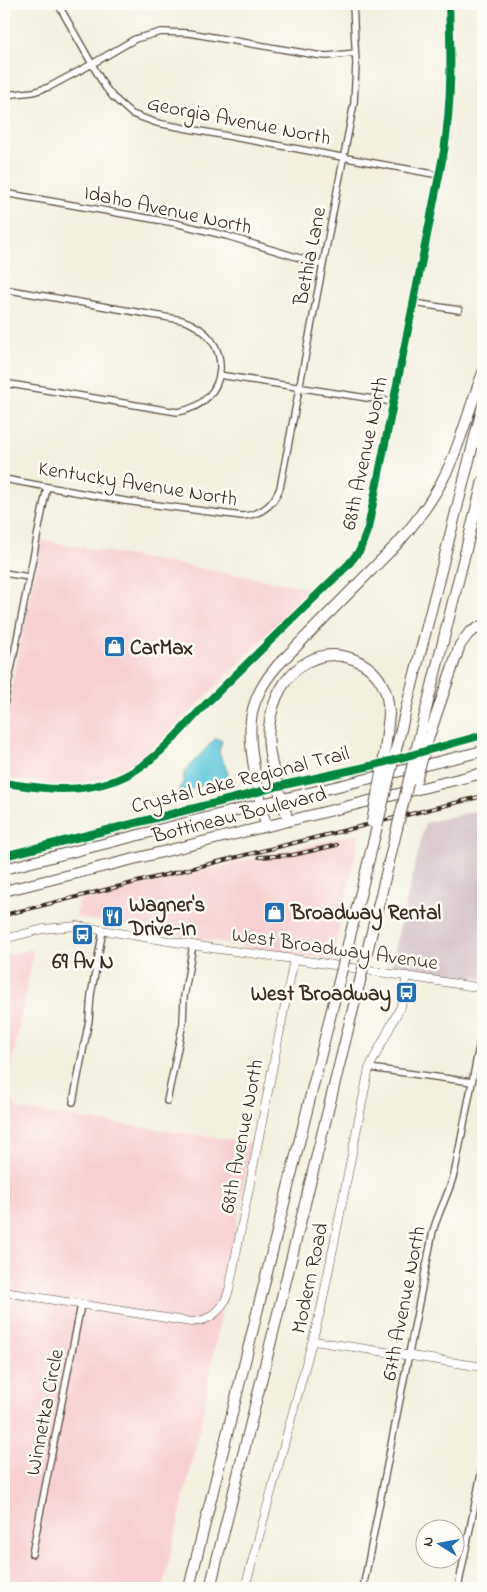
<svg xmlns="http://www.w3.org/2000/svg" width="487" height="1592" font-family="'Indie Flower',sans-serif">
  <rect width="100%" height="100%" fill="#fdfcf7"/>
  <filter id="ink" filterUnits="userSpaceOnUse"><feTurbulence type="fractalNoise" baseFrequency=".02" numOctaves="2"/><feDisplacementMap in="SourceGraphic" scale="10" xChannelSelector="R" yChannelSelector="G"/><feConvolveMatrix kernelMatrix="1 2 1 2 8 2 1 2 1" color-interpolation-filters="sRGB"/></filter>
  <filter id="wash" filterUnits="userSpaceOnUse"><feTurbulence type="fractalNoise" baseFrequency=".0096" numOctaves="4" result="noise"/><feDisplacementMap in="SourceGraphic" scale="20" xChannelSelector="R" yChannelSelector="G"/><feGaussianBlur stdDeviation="1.12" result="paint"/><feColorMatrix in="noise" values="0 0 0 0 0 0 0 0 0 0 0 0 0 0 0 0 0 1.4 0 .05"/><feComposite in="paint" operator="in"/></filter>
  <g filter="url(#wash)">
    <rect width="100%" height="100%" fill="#f3f0de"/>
    <!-- built -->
    <path fill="#f7cfd0" d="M41,540L305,587L313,588L164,739L142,758L125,768L101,779L82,783L55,785L4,777V727Z
      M360,833L332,960L234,945L76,917L79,900Z
      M32,949L33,955L7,1089L17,1109L251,1143L202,1418L163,1588H4V955Z"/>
    <!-- industrial -->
    <path fill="#d2bdc5" d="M483,809V979L391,965L425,823Z"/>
    <!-- water -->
    <path fill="#5fc8da" stroke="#4d797c" d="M216,738L222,741L219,752L228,773L227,777L223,779L187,790L180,791V787L183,783L184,772Z"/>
  </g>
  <g filter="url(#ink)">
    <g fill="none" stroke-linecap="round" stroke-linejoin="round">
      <defs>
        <path id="street" d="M58,4L105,87L113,97L132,114L157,123L439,175
          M4,95L33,92L49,87L92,64L135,39L161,32L189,33L316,55L327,56L355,53
          M4,193L175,223L227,236L323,265
          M4,289L182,320C236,337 231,404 177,412L4,383
          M414,303L459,310
          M219,375L393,402
          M4,479L125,501L242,516C261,515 273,506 280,488L354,103L356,64L353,4
          M4,573L29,577
          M4,705L47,487
          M369,1068L472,1082
          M167,1101L183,1023L184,997L193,945
          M73,1102L89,1020L91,995L103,930
          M32,1554L81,1305
          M363,1588L433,1231C439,1210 450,1192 455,1170L483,1026
          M458,1588L483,1464"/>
        <path id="secondary" d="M4,783C45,789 76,794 116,780C155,765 181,729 209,701C255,656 301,610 348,565L360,550L368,528L444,151C452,99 451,56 449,4
          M4,939L43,929L77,926L211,948L294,959L483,988
          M4,1292L191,1322C211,1321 224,1309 229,1290L294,959
          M314,1341L483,1367
          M245,1588L321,1309L369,1068L401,1006L407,976"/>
        <path id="highway" d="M402,725L483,405
          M421,730L483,481
          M429,736L460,645L469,633L483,625
          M288,821C281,793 265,755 269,727C272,701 284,674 309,661C336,647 372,660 384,688C388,696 388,705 389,714
          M266,826C262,809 259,791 255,773C247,729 246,702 277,666L399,542C417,521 435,497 447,471C462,440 470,405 483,373
          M4,869L261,804L330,788L483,751
          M4,891L483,773
          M189,1588L338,985
          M210,1588L358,989"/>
      </defs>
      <!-- street casing -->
      <use href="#street" stroke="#57483b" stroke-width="8"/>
      <!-- secondary casing -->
      <use href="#secondary" stroke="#57483b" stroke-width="9"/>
      <!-- highway casing -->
      <use href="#highway" stroke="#57483b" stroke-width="12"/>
      <!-- street -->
      <use href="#street" stroke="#fff" stroke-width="5.5"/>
      <!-- secondary -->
      <use href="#secondary" stroke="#fff" stroke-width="8"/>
      <!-- highway -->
      <use href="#highway" stroke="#fff" stroke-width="10"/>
      <defs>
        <path id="rail" d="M259,857L293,855L337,845
          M4,915L483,796"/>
      </defs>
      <!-- rail casing -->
      <use href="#rail" stroke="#3b2a1e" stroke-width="4"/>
      <!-- rail -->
      <use href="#rail" stroke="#fdfcf7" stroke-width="2" stroke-dasharray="5.5" stroke-linecap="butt"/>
      <defs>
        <path id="highway-bridge" d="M416,780L429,736
          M372,822L385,751L389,714
          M338,985L402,725
          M358,989L421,730"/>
      </defs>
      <!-- highway-bridge casing -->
      <use href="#highway-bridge" stroke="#57483b" stroke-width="12" stroke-linecap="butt"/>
      <!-- highway-bridge -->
      <use href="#highway-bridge" stroke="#fff" stroke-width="10"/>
      <defs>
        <path id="cycleway" d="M4,783C45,789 76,794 116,780C155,765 181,729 209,701C255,656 301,610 348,565L360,550L368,528L444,151C452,99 451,56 449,4
          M4,856L243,796L279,786L375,765L483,735"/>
      </defs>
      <!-- cycleway casing -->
      <use href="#cycleway" stroke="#fdfcf7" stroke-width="11"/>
      <!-- cycleway -->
      <use href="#cycleway" stroke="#00873e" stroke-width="8"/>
    </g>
  </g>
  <!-- icons -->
  <defs>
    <symbol id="shop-square" viewBox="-11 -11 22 22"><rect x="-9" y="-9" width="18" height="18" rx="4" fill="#1f6fb2" stroke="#fdfcf7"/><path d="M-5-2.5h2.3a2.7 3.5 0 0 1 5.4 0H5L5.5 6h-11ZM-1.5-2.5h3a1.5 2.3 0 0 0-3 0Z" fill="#fff"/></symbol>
    <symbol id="restaurant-square" viewBox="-11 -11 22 22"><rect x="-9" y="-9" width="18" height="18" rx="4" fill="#1f6fb2" stroke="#fdfcf7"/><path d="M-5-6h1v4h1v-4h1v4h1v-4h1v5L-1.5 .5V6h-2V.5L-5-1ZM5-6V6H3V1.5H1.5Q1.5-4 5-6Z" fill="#fff"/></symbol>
    <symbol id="bus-square" viewBox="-11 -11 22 22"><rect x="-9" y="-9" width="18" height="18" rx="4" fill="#1f6fb2" stroke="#fdfcf7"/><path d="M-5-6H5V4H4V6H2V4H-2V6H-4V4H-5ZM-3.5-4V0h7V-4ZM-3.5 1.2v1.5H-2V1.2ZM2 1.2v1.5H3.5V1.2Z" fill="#fff"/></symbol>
  </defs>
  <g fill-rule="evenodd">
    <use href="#shop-square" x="102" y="634" width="25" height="25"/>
    <use href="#shop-square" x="262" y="900" width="25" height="25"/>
    <use href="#restaurant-square" x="100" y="904" width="25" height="25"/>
    <use href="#bus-square" x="70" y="922" width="25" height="25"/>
    <use href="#bus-square" x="394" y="980" width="25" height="25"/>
  </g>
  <g text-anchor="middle" stroke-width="5" stroke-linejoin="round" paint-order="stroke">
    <!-- street labels -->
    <g font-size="21" fill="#3b2a1e" stroke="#fdfcf7">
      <text transform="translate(239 120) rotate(11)" y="7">Georgia Avenue North</text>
      <text transform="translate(168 209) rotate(12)" y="7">Idaho Avenue North</text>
      <text transform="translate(309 256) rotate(-79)" y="7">Bethia Lane</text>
      <text transform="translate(364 453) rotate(-78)" y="7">68th Avenue North</text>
      <text transform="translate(138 483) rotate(9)" y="7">Kentucky Avenue North</text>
      <text transform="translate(240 779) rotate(-14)" y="7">Crystal Lake Regional Trail</text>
      <text transform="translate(239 814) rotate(-14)" y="7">Bottineau Boulevard</text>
      <text transform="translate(335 948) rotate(8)" y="7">West Broadway Avenue</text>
      <text transform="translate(241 1136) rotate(-79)" y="7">68th Avenue North</text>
      <text transform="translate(309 1278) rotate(-78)" y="7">Modern Road</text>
      <text transform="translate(403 1303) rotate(-79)" y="7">67th Avenue North</text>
      <text transform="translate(44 1412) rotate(-79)" y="7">Winnetka Circle</text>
    </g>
    <!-- poi labels -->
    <g font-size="21" font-weight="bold" fill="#3b2a1e" stroke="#fdfcf7" text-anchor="start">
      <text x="130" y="654">CarMax</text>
      <text x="129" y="911">Wagner's<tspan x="129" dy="24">Drive-In</tspan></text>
      <text x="291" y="919">Broadway Rental</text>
      <text x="83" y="968" text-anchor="middle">69 Av N</text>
      <text x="391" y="1000" text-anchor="end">West Broadway</text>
    </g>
  </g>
  <!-- margin -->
  <rect width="487" height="1592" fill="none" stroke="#fdfcf7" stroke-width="20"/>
  <!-- north arrow -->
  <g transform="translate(440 1544) rotate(281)"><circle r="24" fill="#fdfcf7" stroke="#afa8a0"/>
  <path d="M0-4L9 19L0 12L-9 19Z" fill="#1f6fb2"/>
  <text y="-8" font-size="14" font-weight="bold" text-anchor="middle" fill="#3b2a1e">N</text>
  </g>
</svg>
